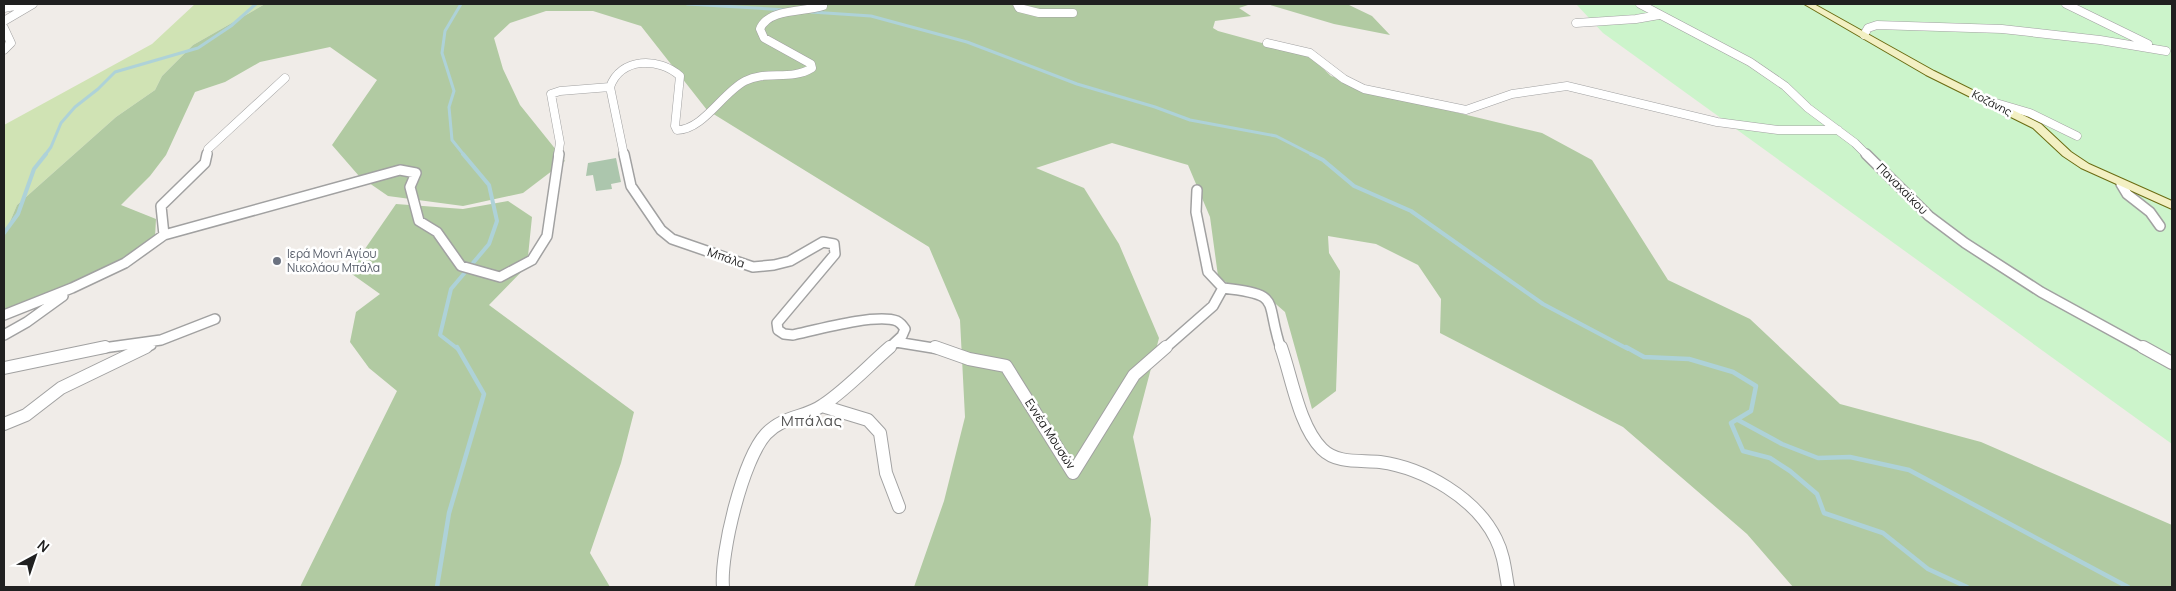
<svg xmlns="http://www.w3.org/2000/svg" width="2176" height="591" font-family="Manrope,sans-serif">
  <rect width="100%" height="100%" fill="#f0ece8"/>
  <!-- grass -->
  <path fill="#d0e3b4" d="M195,4H265L193,45L162,76L155,90L116,117L17,205L4,236V125L152,44Z"/>
  <!-- forest -->
  <path fill="#b1caa2" d="M265,4H1251L1239,8L1251,16L1215,21L1213,28L1218,31L1310,56L1331,76L1362,86L1413,102L1542,133L1592,160L1668,280L1750,319L1840,404L1981,442L2172,525V587H1793L1747,534L1623,427L1440,333L1441,299L1418,265L1376,244L1328,236L1329,253L1340,271L1336,391L1312,409L1285,312L1261,291L1232,287L1218,276L1210,217L1188,165L1112,143L1036,168L1084,188L1119,244L1159,338L1133,437L1151,519L1148,587H914L944,501L965,417L960,320L929,247L707,110L641,26L593,11H546L510,23L494,38L503,69L520,105L565,161L523,193L463,206L388,196L359,176L332,145L377,80L330,47L260,62L225,82L195,92L166,155L150,176L121,205L156,219L155,237L119,263L4,314V236L17,205L116,117L155,90L162,76L193,45Z
    M1267,4H1347L1372,16L1390,35L1334,24Z
    M508,201L532,217L527,266L489,305L634,412L621,463L590,553L610,587H300L397,391L369,368L350,342L356,312L380,294L349,272L396,204L463,209Z"/>
  <!-- cemetery -->
  <path fill="#acc6ad" d="M616,158L621,182L611,184L612,189L596,191L593,175L586,176L588,163Z"/>
  <!-- park -->
  <path fill="#ccf4cb" d="M1576,4H2172V444L1603,33Z"/>
  <g fill="none" stroke-linecap="round" stroke-linejoin="round">
    <!-- stream-far2 -->
    <path stroke="#aed2d8" stroke-width="3" d="M461,4L445,31L442,53L454,91L449,107L452,140L464,155
      M687,4L787,10
      M811,12L871,16L967,42L1077,84L1155,107L1190,120L1276,136L1313,155
      M45,155L51,147L61,123L75,107L98,89L115,72L198,48L231,26L256,4"/>
    <!-- stream-far1 -->
    <path stroke="#aed2d8" stroke-width="4" d="M1311,154L1323,160L1354,186L1411,211L1543,304L1628,349
      M4,233L18,214L34,169L46,154
      M458,349L440,335L451,289L489,244L497,221L489,185L463,154"/>
    <!-- stream -->
    <path stroke="#aed2d8" stroke-width="4.5" d="M1626,347L1644,357L1689,359L1733,372L1756,386L1751,411L1731,423L1743,451L1770,458L1790,471L1817,494L1824,513L1883,533L1928,569L1967,587
      M1738,420L1782,444L1818,458L1850,457L1909,470L2128,587
      M437,587L449,513L484,394L457,347"/>
    <defs>
      <path id="street-far2" d="M1017,4L1019,8L1039,13H1073
        M1640,4L1750,62L1785,86L1808,108L1855,143L1867,155
        M2066,4L2148,44
        M4,8L25,4
        M4,21L33,4
        M1576,23L1636,19L1659,15
        M4,28L11,43L4,50
        M1864,35L1868,28L1877,25L2002,29L2100,40L2166,51
        M1267,43L1310,53L1344,79L1364,89L1466,110L1512,94L1567,86L1717,122L1778,130H1838
        M1989,101L2030,113L2077,136
        M207,155L208,149L285,78
        M558,155L560,143L551,94L560,91L610,87
        M624,155L610,87C621,57 659,57 680,76L675,126L677,130C703,130 722,93 745,81C766,70 791,81 812,68L811,64L764,38L760,29C768,8 805,12 823,6L820,4"/>
      <path id="street-far1" d="M624,154L631,186L661,230L672,239L753,267L774,265L790,261L823,242L834,244L835,254L777,323L778,330L784,334L793,335C816,330 876,313 897,321C901,323 903,326 905,329L902,336L888,349
        M1866,154L1929,216L1965,243L2041,292L2145,349
        M2121,184L2127,194L2150,212L2160,226
        M1197,190L1196,212L1208,272L1223,288
        M164,235L161,206L205,163L207,154
        M4,315L72,288L125,263L164,235L400,170L416,173L410,187L419,221L437,232L461,266L500,277L532,260L547,236L559,154
        M4,335L27,322L63,296
        M896,342L939,349
        M96,349L161,340L215,319
        M143,349L151,345
        M1164,349L1213,306L1223,288C1284,295 1264,299 1281,349"/>
      <path id="street" d="M935,347L969,359L1006,366L1073,473L1134,375L1166,347
        M1281,347C1292,378 1299,426 1322,449C1337,464 1360,460 1380,462C1424,468 1476,498 1496,539C1504,555 1505,570 1508,587
        M2143,347L2172,363
        M4,368L105,347
        M822,406L868,420L880,433L886,473L899,507
        M4,424L26,415L61,388L146,347
        M723,587C720,553 743,459 766,434C784,415 805,418 823,405C847,389 868,366 890,347"/>
      <path id="secondary" d="M1804,4H1814L1934,71L2041,124L2071,152L2089,164L2172,201V209L2081,168L2063,156L2033,128L1926,75Z"/>
    </defs>
    <!-- street-far2 casing -->
    <use href="#street-far2" stroke="#a1a1a1" stroke-width="9"/>
    <!-- street-far1 casing -->
    <use href="#street-far1" stroke="#a1a1a1" stroke-width="12"/>
    <!-- street casing -->
    <use href="#street" stroke="#a1a1a1" stroke-width="14"/>
    <!-- secondary casing -->
    <use href="#secondary" stroke="#6b6c12" stroke-width="2"/>
    <!-- street-far2 -->
    <use href="#street-far2" stroke="#fff" stroke-width="8"/>
    <!-- street-far1 -->
    <use href="#street-far1" stroke="#fff" stroke-width="9"/>
    <!-- street -->
    <use href="#street" stroke="#fff" stroke-width="12"/>
    <!-- secondary -->
    <use href="#secondary" fill="#f3f0c3" fill-rule="evenodd"/>
  </g>
  <!-- markers -->
  <circle fill="#6b7280" stroke="#fff" stroke-width="2" cx="277" cy="261" r="5"/>
  <g text-anchor="middle" stroke-width="5" stroke-linejoin="round" paint-order="stroke">
    <!-- far-street labels -->
    <g font-size="11" fill="#202020" stroke="#fff">
      <text transform="translate(1992 103) rotate(27)" y="4">Κοζάνης</text>
    </g>
    <!-- street labels -->
    <g font-size="12" fill="#202020" stroke="#fff">
      <text transform="translate(1902 189) rotate(45)" y="4">Παναχαϊκου</text>
      <text transform="translate(726 258) rotate(19)" y="4">Μπάλα</text>
      <text transform="translate(1050 434) rotate(57)" y="4">Εννέα Μουσών</text>
    </g>
    <!-- worship labels -->
    <g font-size="12" fill="#5b616d" stroke="#fff" text-anchor="start">
      <text x="287" y="258">Ιερά Μονή Αγίου<tspan x="287" dy="14">Νικολάου Μπάλα</tspan></text>
    </g>
    <!-- quarter labels -->
    <g font-size="15" letter-spacing="1" fill="#535353" stroke="#fff">
      <text x="812" y="426">Μπάλας</text>
    </g>
  </g>
  <!-- border -->
  <rect width="2176" height="591" fill="none" stroke="#202020" stroke-width="10"/>
  <!-- north arrow -->
  <g transform="translate(35 556) rotate(40)" stroke="#ffffff" stroke-width="4" paint-order="stroke">
  <path d="M0-4L9 19L0 12L-9 19Z" fill="#202020"/>
  <text y="-8" font-size="14" font-weight="bold" text-anchor="middle" fill="#202020">N</text>
  </g>
</svg>
